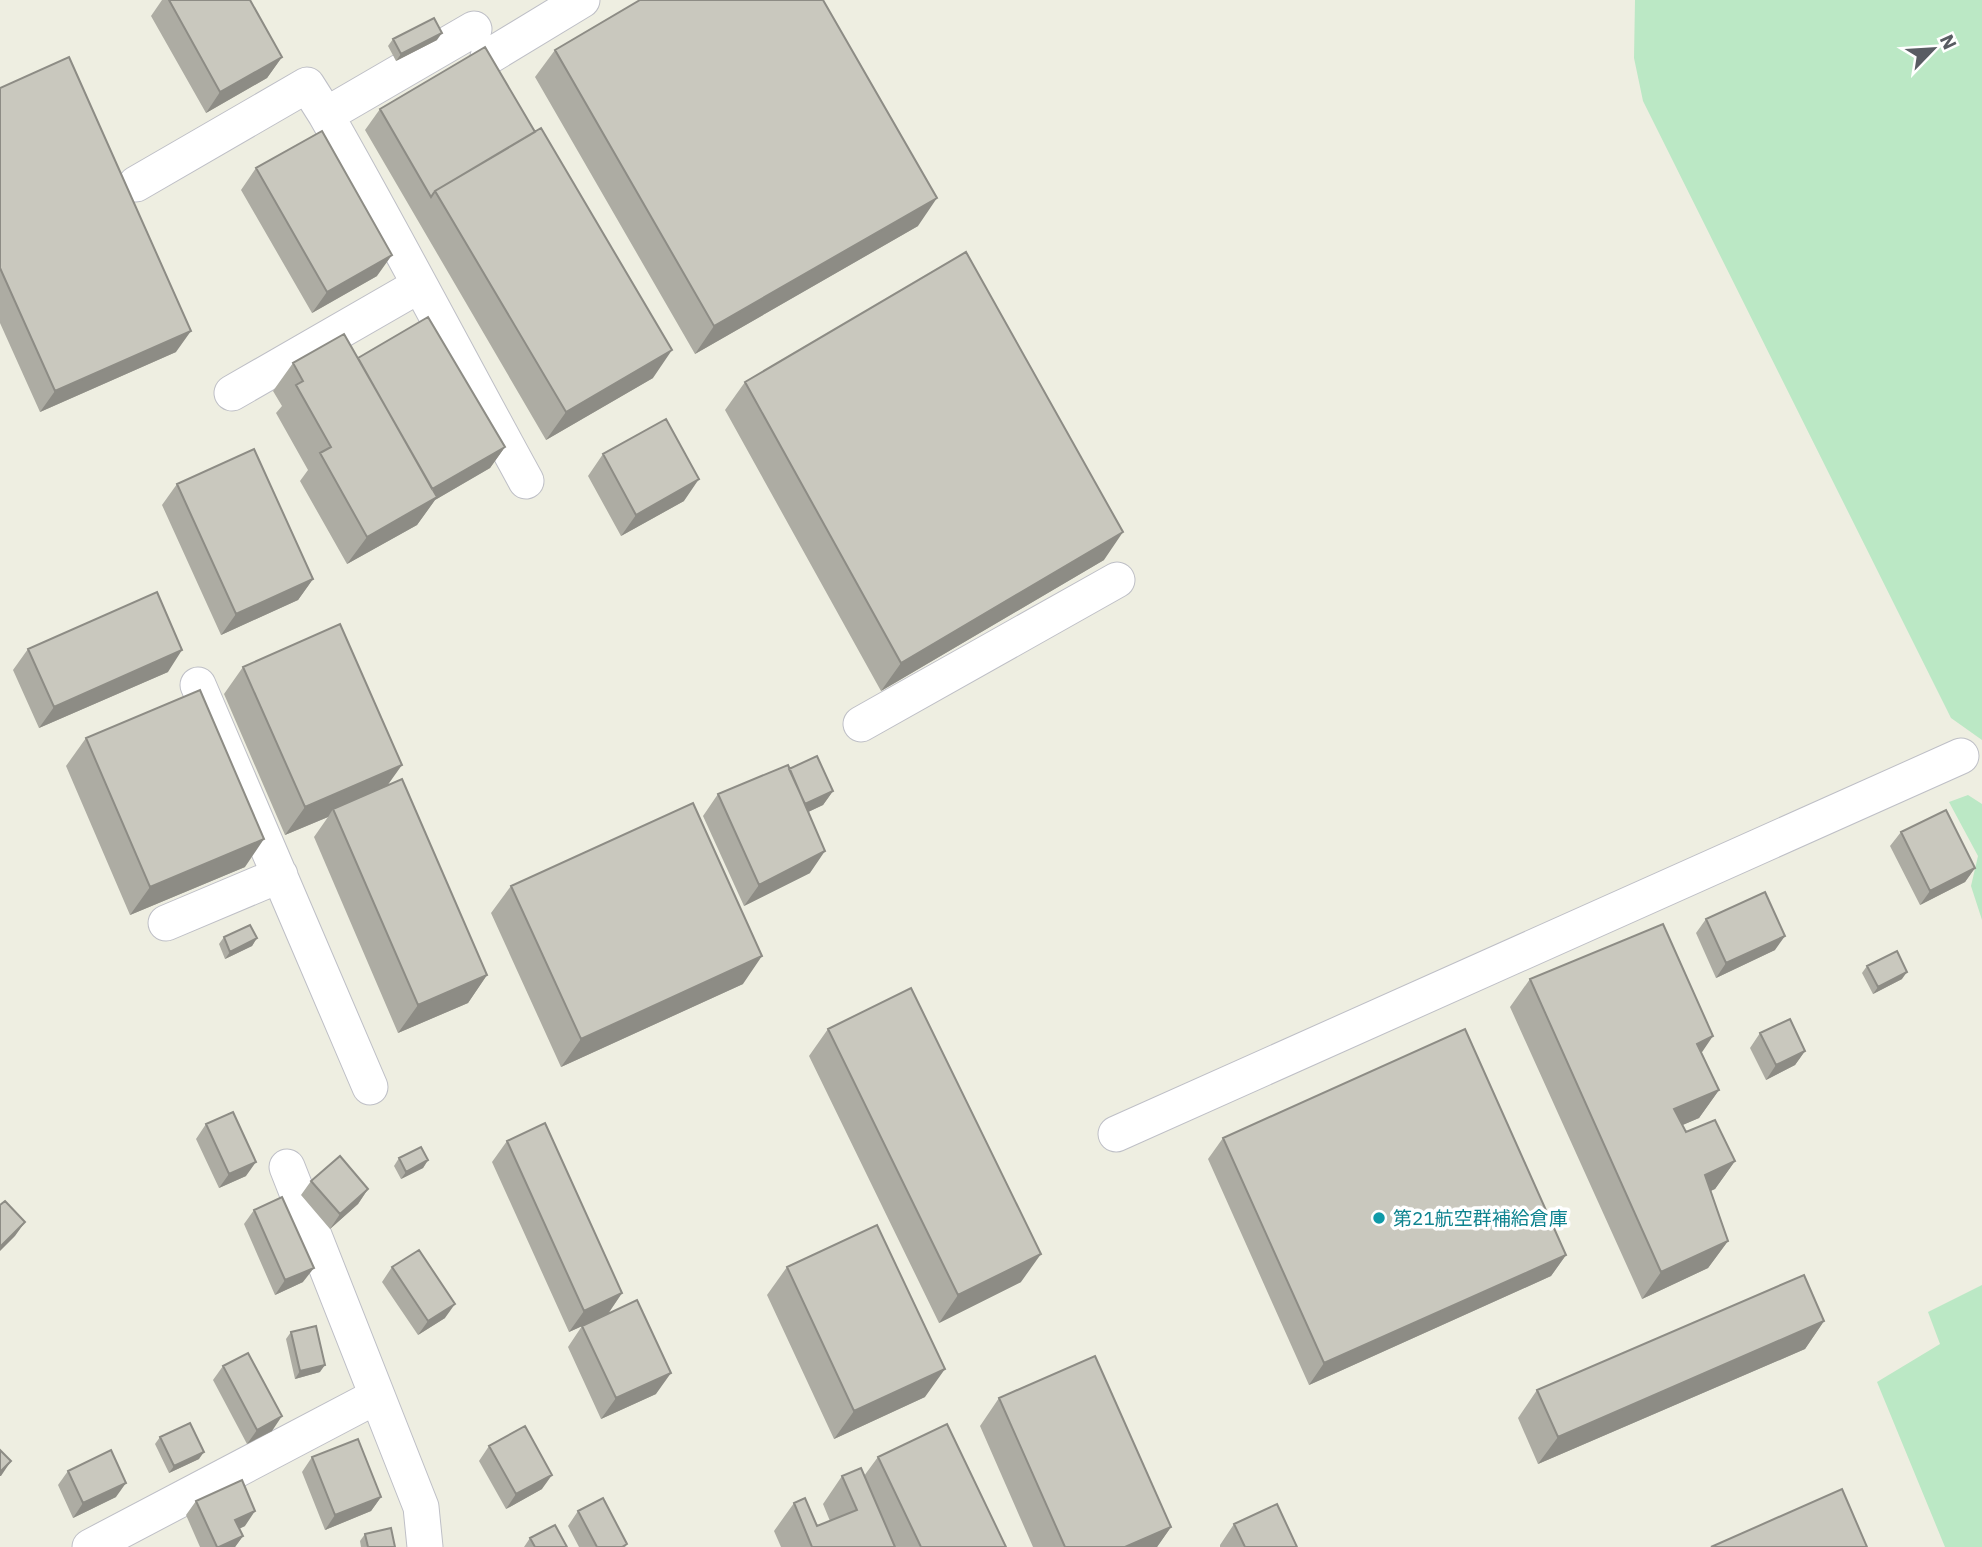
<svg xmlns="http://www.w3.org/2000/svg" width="1982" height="1547" font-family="'IBM Plex Sans','Noto Sans JP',sans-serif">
  <rect width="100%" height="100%" fill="#eeeee1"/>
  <!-- green -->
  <path fill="#bbe8c5" d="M1635,0H1982V740L1951,718L1643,101L1634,58Z
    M1968,795L1982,804V920L1971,886L1978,856L1949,802Z
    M1982,1285V1547H1945L1877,1382L1940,1344L1928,1312Z"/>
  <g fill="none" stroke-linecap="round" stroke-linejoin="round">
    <defs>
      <path id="minor" d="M474,29L326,115C395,236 459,359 526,481
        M488,57L582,0
        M136,184L307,85L326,115
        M232,393L418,286
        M198,685L370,1087
        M861,724L1117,580
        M166,923L280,875
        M1116,1134L1961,756
        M287,1167L421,1507L425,1547
        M90,1547L377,1396"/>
    </defs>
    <!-- minor casing -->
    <use href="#minor" stroke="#bebfc6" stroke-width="37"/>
    <!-- minor -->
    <use href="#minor" stroke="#fff" stroke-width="35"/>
  </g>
  <!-- wall -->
  <path fill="#adaca3" d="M162,0H250L282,57L267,78L206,113L151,16Z
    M393,39L437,40L396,61L388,46Z
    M555,50L918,226L695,354L535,77Z
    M0,88L176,352L40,412L0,323Z
    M380,109L653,378L546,440L365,130Z
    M256,168L377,276L312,313L241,190Z
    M358,358L505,447L490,468L435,500L417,525L347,564L300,481L308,470L276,413L282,406L273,391L293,363Z
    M745,382L1104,560L881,691L725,410Z
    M603,454L684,501L621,536L588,476Z
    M177,484L313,579L298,600L221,635L162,505Z
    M28,649L168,672L39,728L13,670Z
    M243,667L387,786L487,975L468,1003L398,1033L314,837L328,817L285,835L224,694Z
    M86,738L245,867L130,915L66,766Z
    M789,769L833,791L823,805L808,812L810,873L744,906L703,816L718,794Z
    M1901,832L1975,868L1965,882L1920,905L1890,846Z
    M511,886L743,984L561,1067L491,913Z
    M1706,919L1775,950L1716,978L1696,933Z
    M224,937L257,938L252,946L225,959L219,944Z
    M1867,966L1902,979L1873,994L1862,973Z
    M1530,979L1702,1053L1719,1090L1699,1118L1682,1125L1686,1132L1735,1161L1715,1189L1710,1191L1728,1241L1708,1268L1642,1299L1510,1007Z
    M828,1029L1021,1282L939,1323L809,1056Z
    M1760,1033L1805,1051L1795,1065L1766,1080L1750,1048Z
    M206,1124L246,1176L219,1188L196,1139Z
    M1223,1138L1566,1255L1551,1276L1309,1385L1208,1159Z
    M507,1141L622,1293L608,1314L656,1394L601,1419L568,1347L582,1326L569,1332L492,1162Z
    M399,1158L428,1160L423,1168L401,1179L394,1166Z
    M311,1181L368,1189L358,1204L330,1229L301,1195Z
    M254,1210L303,1282L275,1295L244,1224Z
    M392,1267L445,1318L418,1335L382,1282Z
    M787,1267L925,1397L834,1439L767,1295Z
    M1824,1321L1805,1349L1538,1464L1518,1418L1537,1390Z
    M291,1332L320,1372L295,1379L286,1339Z
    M223,1366L272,1431L247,1444L213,1380Z
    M999,1398L1171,1527L1157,1547H1033L980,1426Z
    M160,1437L199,1459L169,1473L155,1444Z
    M489,1446L542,1489L506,1509L479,1461Z
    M312,1457L381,1497L371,1511L325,1530L302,1472Z
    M878,1457L1006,1547H895L889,1533L895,1547H781L774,1531L794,1503L817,1526L830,1521L823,1504L842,1476H864Z
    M68,1471L116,1497L73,1518L58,1485Z
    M196,1501L245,1526L239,1529L243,1536L235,1547H200L186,1515Z
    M578,1511L627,1544L625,1547H579L568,1526Z
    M1234,1524L1297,1547H1220V1545Z
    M365,1534L395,1547H361L360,1541Z
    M530,1538L567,1547H524Z"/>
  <!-- shaded-wall -->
  <path fill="#8d8c85" d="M442,33L437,40L396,61L401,54Z
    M282,57L267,78L206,113L220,92Z
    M937,198L918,226L695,354L714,326Z
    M392,255L377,276L312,313L327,292Z
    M191,331L176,352L40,412L55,391Z
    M672,350L653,378L546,440L566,412Z
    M505,447L490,468L435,500L417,525L347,564L367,537L431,489Z
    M699,479L684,501L621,536L636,515Z
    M1123,532L1104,560L881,691L901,663Z
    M313,579L298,600L221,635L236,614Z
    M182,650L168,672L39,728L54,707Z
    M402,765L382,793L333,809L328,817L285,835L305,807Z
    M833,791L823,805L789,821L799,807Z
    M264,839L245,867L130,915L150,887Z
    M825,851L810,873L744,906L759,885Z
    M1975,868L1965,882L1920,905L1930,891Z
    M1785,936L1775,950L1716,978L1726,963Z
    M257,938L252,946L225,959L230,952Z
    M762,956L743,984L561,1067L581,1039Z
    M1907,972L1902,979L1873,994L1878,987Z
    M487,975L468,1003L398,1033L418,1005Z
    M1713,1036L1694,1064L1697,1044Z
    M1805,1051L1795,1065L1766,1080L1776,1065Z
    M1719,1090L1699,1118L1655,1137L1674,1109Z
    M428,1160L423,1168L401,1179L406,1172Z
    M1735,1161L1715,1189L1685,1203L1705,1175Z
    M256,1162L246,1176L219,1188L229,1174Z
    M368,1189L358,1204L330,1229L340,1214Z
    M25,1222L15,1236L0,1251V1247Z
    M1728,1241L1708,1268L1642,1299L1661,1272Z
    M1041,1254L1021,1282L939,1323L958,1295Z
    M1566,1255L1551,1276L1309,1385L1324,1363Z
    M314,1268L303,1282L275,1295L285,1280Z
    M622,1293L607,1315L569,1332L584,1311Z
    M455,1304L445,1318L418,1335L428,1321Z
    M1824,1321L1805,1349L1538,1464L1558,1437Z
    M325,1365L320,1372L295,1379L300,1371Z
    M945,1369L925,1397L834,1439L854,1411Z
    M671,1373L656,1394L601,1419L616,1398Z
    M282,1416L272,1431L247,1444L257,1430Z
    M204,1452L199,1459L169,1473L174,1466Z
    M11,1461L1,1476H0V1472Z
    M552,1475L542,1489L506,1509L516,1494Z
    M126,1483L116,1497L73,1518L83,1503Z
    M381,1497L371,1511L325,1530L335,1515Z
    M255,1511L245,1526L225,1535L235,1520Z
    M1171,1527L1157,1547H1125Z
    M243,1536L235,1547H219Z"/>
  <!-- building -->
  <path fill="#c9c8be" stroke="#8d8c85" stroke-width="2" d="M169,0H250L282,57L220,92Z
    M640,0H823L937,198L714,326L555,50Z
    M434,18L442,33L401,54L393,39Z
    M485,47L535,132L435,191L431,197L380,109Z
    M69,57L191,331L55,391L0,268V88Z
    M541,128L672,350L566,412L435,191Z
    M322,131L392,255L327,292L256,168Z
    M966,252L1123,532L901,663L745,382Z
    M428,317L505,447L432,489L358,358Z
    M344,334L437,497L367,537L320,453L331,447L296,385L303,381L293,363Z
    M666,419L699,479L636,515L603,454Z
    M254,449L313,579L236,614L177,484Z
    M157,592L182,650L54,707L28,649Z
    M340,624L402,765L305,807L243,667Z
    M200,690L264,839L150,887L86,738Z
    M817,756L833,791L805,804L789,769Z
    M788,765L825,851L759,885L718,794Z
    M402,779L487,975L418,1005L333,809Z
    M693,803L762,956L581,1039L511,886Z
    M1946,810L1975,868L1930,891L1901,832Z
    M1765,892L1785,936L1726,963L1706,919Z
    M1663,924L1713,1036L1697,1044L1719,1090L1674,1109L1686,1132L1715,1120L1735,1161L1705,1175L1728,1241L1661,1272L1530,979Z
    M250,925L257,938L230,952L224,937Z
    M1897,951L1907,972L1878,987L1867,966Z
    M911,988L1041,1254L958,1295L828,1029Z
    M1790,1019L1805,1051L1776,1065L1760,1033Z
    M1465,1029L1566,1255L1324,1363L1223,1138Z
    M233,1112L256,1162L229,1174L206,1124Z
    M545,1123L622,1293L584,1311L507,1141Z
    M421,1147L428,1160L406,1172L399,1158Z
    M340,1156L368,1189L340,1214L311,1181Z
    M282,1197L314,1268L285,1280L254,1210Z
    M5,1201L25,1222L0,1247V1205Z
    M877,1225L945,1369L854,1411L787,1267Z
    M419,1250L455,1304L428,1321L392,1267Z
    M1804,1275L1824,1321L1558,1437L1537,1390Z
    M637,1300L671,1373L616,1398L582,1326Z
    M316,1326L325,1365L300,1371L291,1332Z
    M248,1353L282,1416L257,1430L223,1366Z
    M1095,1356L1171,1527L1125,1547H1065L999,1398Z
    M190,1423L204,1452L174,1466L160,1437Z
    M947,1424L1006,1547H921L878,1457Z
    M525,1426L552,1475L516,1494L489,1446Z
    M358,1439L381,1497L335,1515L312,1457Z
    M0,1450L11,1461L0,1472Z
    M111,1450L126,1483L83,1503L68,1471Z
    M861,1468L895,1547H812L794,1503L805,1498L817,1526L857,1510L842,1476Z
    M242,1480L255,1511L235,1520L243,1536L219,1547H217L196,1501Z
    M1842,1489L1867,1547H1711Z
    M603,1498L627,1544L622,1547H597L578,1511Z
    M1277,1504L1297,1547H1245L1234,1524Z
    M555,1525L567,1547H535L530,1538Z
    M391,1528L395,1547H368L365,1534Z"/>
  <!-- markers -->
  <circle fill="#0f9aa8" stroke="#fff" stroke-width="2.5" cx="1379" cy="1218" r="7"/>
  <g text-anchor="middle" stroke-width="7" stroke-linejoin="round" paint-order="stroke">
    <!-- culture labels -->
    <g font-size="19" fill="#0d838f" stroke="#fff" text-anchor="start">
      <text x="1393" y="1225">第21航空群補給倉庫</text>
    </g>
  </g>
  <!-- north arrow -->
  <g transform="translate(1933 49) rotate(65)" stroke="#ffffff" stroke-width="5" paint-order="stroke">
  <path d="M0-5L12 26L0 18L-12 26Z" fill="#595c63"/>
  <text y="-10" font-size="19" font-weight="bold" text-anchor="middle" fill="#595c63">N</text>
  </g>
</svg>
